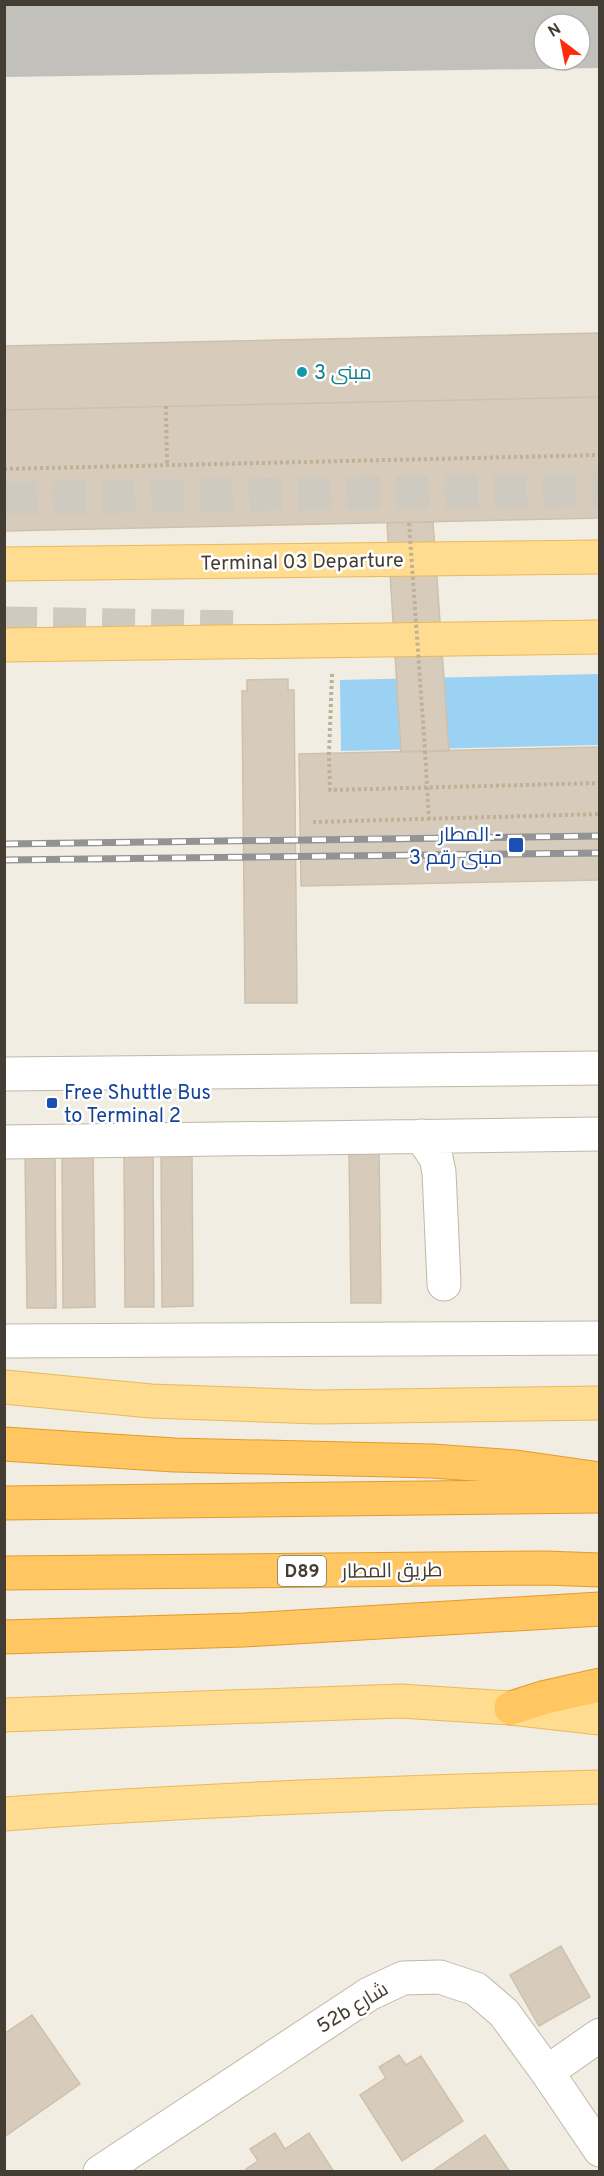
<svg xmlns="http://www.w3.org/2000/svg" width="604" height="2176" font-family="Overpass,Cairo,sans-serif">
  <rect width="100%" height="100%" fill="#f2ede3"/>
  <!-- water -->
  <path fill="#9bd1f3" d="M599,674V745L341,751L340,680Z"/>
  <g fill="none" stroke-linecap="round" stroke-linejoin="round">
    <!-- taxiway -->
    <path stroke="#c2c0bb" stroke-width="94" d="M4,30L600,21"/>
  </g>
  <!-- building -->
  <path fill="#d7cbbb" stroke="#cfc0ab" stroke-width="1.5" d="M600,333V397L4,410V346Z
    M600,397V518L4,531V410Z
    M433,522L449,751L401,752L387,523Z
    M288,679V690H294L297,1003H245L242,691H247V680Z
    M600,747V880L301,886L299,754Z
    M379,1148L381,1303H351L349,1149Z
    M153,1152L154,1307H125L124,1153Z
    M161,1152H192L193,1306L162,1307Z
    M55,1153L56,1308H27L25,1154Z
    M62,1153H93L95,1307L63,1308Z
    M561,1946L590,1997L539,2026L510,1975Z
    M32,2015L80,2084L4,2137V2034Z
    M399,2055L406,2065L421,2056L463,2121L402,2161L360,2095L386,2078L379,2067Z
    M275,2133L285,2149L309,2133L334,2172H248L246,2169L258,2161L250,2149Z
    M485,2135L510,2172H431Z"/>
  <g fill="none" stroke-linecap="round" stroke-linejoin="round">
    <!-- major-tunnel -->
    <path stroke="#cfcac0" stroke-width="33" stroke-dasharray="33 16" stroke-linecap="butt" d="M4,498L600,490
      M4,623L241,627"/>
    <defs>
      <path id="minor" d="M4,1074L600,1068
        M421,1136L436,1158L439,1172L444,1284
        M4,1142L600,1134
        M4,1341L600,1338
        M547,2072L600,2035
        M100,2172L369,1994L403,1978L440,1977L476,1989L504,2013L547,2072L600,2150"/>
      <path id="major" d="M4,564L600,557
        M4,645L600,637
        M4,1387L151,1401L318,1407L600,1403
        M4,1715L400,1701L511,1708L600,1718
        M4,1814C203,1799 401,1792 600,1787"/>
      <path id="highway" d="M4,1444L174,1455L432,1461L516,1467L600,1479
        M4,1503L600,1496
        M4,1573L545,1568L600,1570
        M4,1637L244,1630L600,1609
        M511,1708L546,1697L600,1685"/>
    </defs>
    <!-- minor casing -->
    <use href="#minor" stroke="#c1b7a8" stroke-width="35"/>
    <!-- major casing -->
    <use href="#major" stroke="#e8ba5b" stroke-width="35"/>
    <!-- highway casing -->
    <use href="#highway" stroke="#e39b2c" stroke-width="35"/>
    <!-- path -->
    <path stroke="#c0b096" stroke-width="4" stroke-dasharray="3 3" stroke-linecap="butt" d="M166,406L167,466
      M4,469L600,455
      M332,674L329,753L330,790L600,783
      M425,751L429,819
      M313,822L600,814"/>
    <!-- minor -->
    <use href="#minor" stroke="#fff" stroke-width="33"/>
    <!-- major -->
    <use href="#major" stroke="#ffdc8f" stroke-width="33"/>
    <!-- highway -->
    <use href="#highway" stroke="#ffc661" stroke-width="33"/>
    <defs>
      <path id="rail" d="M4,844L600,836
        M4,860L600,853"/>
    </defs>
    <!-- rail casing -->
    <use href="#rail" stroke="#939393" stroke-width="7"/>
    <!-- rail -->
    <use href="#rail" stroke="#fff" stroke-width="4.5" stroke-dasharray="14" stroke-linecap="butt"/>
    <!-- path-bridge -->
    <path stroke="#c0b096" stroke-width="4" stroke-dasharray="3 3" stroke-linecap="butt" d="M409,523L425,751"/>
  </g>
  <!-- markers -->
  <circle fill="#0f9aa8" stroke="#fff" stroke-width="2" cx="302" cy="372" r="6"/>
  <g fill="#1a4fb4" stroke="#fff" stroke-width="2">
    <rect x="508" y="837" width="16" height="16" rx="3"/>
    <rect x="46" y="1097" width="12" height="12" rx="3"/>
  </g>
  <g text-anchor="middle" stroke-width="5" stroke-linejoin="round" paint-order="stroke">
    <!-- shield labels -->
    <rect fill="#fff" stroke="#7c7770" stroke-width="1.5" x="278" y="1556" width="48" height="30" rx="4.5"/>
    <g font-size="18" font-weight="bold" fill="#443d33">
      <text x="302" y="1577">D89</text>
    </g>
    <!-- culture labels -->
    <g font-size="20" fill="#0d838f" stroke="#fff" text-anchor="start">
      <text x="314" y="379">مبنى 3</text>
    </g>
    <!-- street labels -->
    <g font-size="20" fill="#443d33" stroke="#fff">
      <text transform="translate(302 561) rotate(-1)" y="7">Terminal 03 Departure</text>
      <text transform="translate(392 1570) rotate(-1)" y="7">طريق المطار</text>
      <text transform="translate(352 2007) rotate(-31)" y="7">52b شارع</text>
    </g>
    <!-- transit labels -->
    <g font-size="20" fill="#164399" stroke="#fff" text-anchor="end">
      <text x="502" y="841">المطار -<tspan x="502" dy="23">مبنى رقم 3</tspan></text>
      <text x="64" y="1099" text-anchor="start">Free Shuttle Bus<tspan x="64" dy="23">to Terminal 2</tspan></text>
    </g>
  </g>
  <!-- border -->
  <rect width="604" height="2176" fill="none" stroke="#443d33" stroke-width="12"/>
  <!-- north arrow -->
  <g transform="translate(562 42) rotate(328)"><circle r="28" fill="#ffffff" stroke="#b4b1ad" stroke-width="1.5"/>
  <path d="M0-4.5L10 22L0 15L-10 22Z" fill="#ff2b0d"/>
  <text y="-9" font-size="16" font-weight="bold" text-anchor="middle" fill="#443d33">N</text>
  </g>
</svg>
